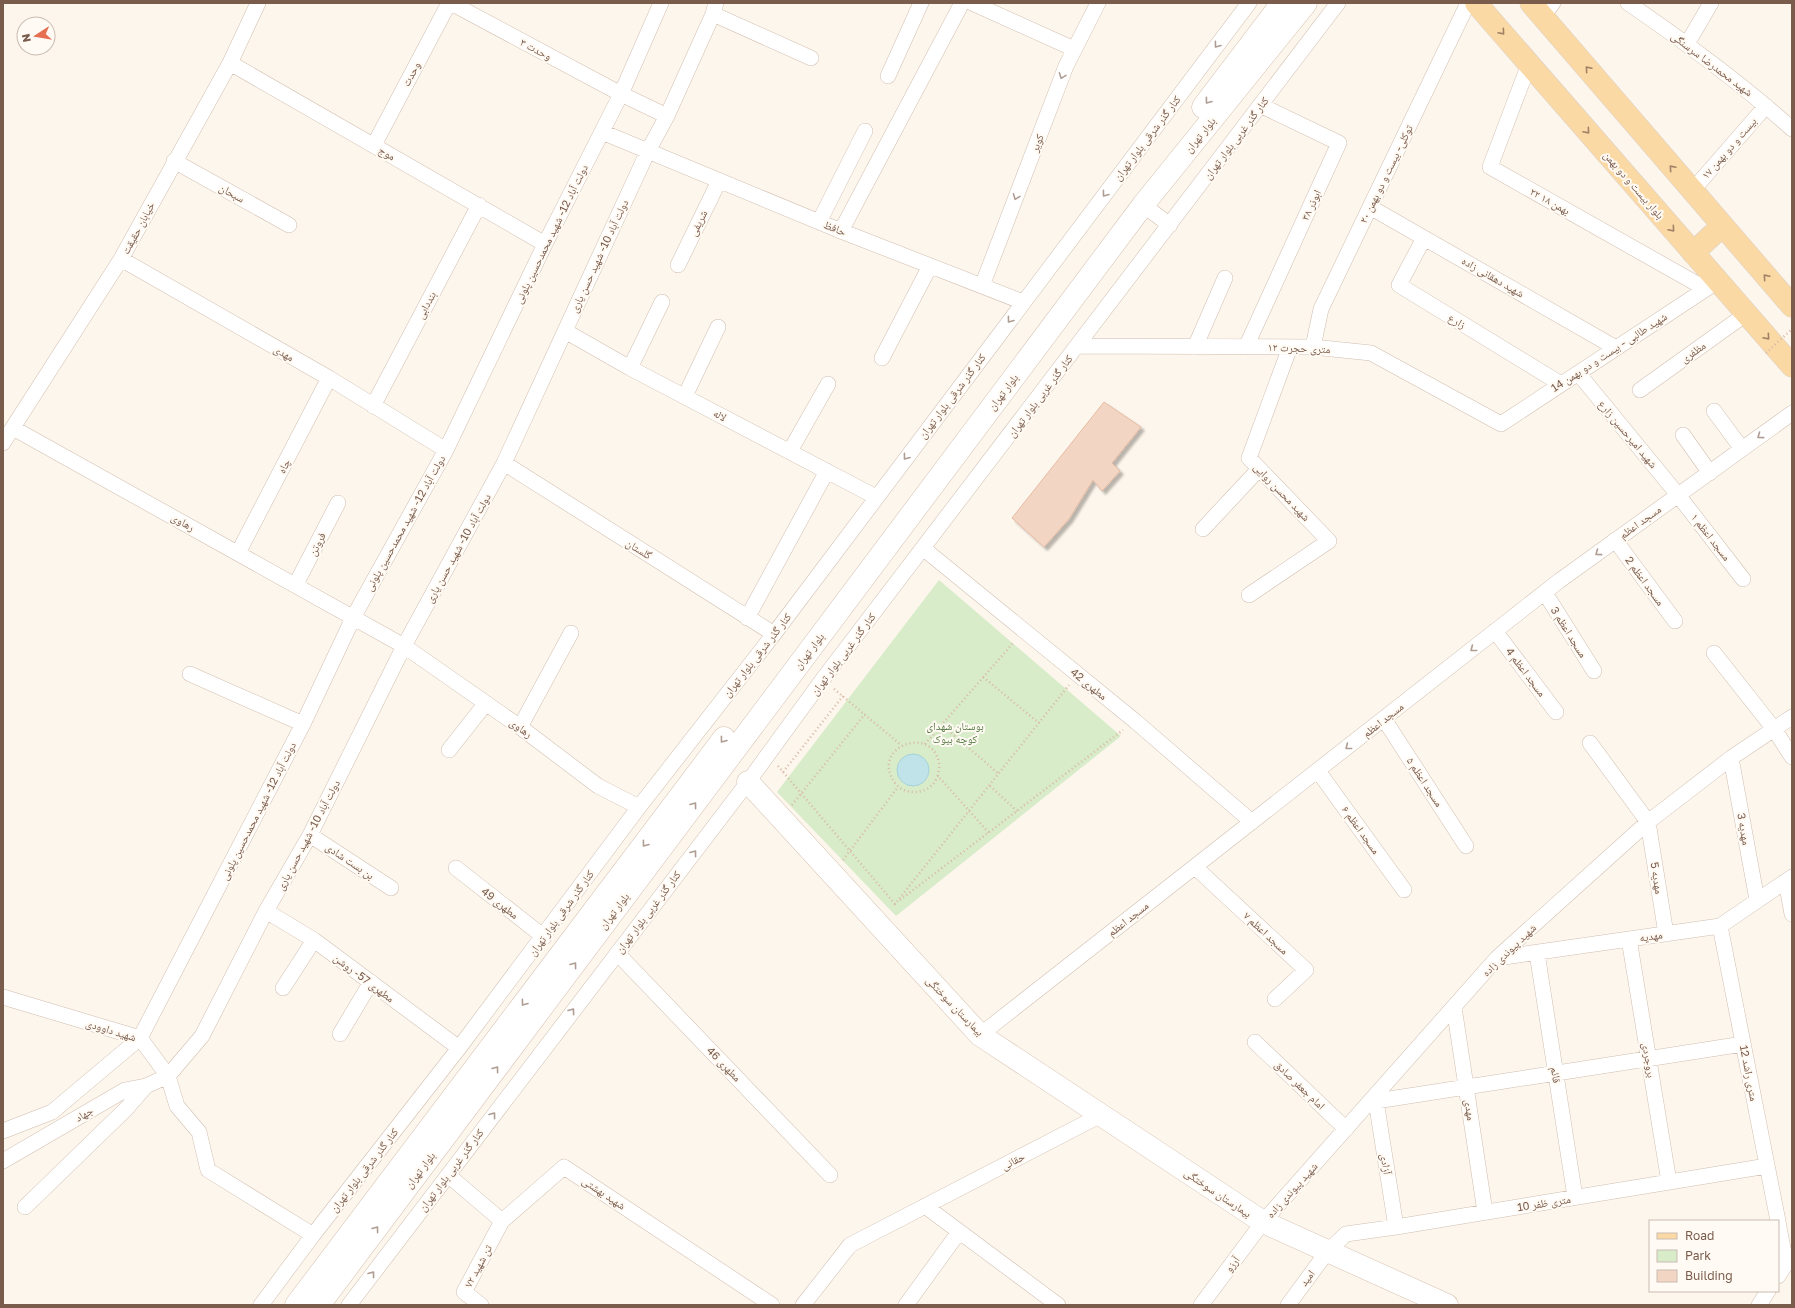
<svg xmlns="http://www.w3.org/2000/svg" width="1795" height="1308" font-family="'Golos Text','Noto Naskh Arabic',sans-serif">
  <defs>
    <filter id="shadow"><feDropShadow dx="3.5" dy="3.5" stdDeviation="1" flood-color="#0004"/></filter>
  </defs>
  <rect width="100%" height="100%" fill="#fdf6ec"/>
  <!-- green -->
  <path fill="#d8ecc9" d="M939,580L1121,736L896,916L777,792Z"/>
  <!-- water -->
  <path fill="#bfe3e8" stroke="#a5d3da" d="M897 770a16 16 0 1 1 32 0a16 16 0 1 1-32 0Z"/>
  <!-- building -->
  <path fill="#f3d5c3" stroke="#e6bba3" filter="url(#shadow)" d="M1104,402L1141,427L1112,463L1120,471L1102,491L1093,480L1069,519L1044,547L1012,518Z"/>
  <g fill="none" stroke-linecap="round" stroke-linejoin="round">
    <defs>
      <path id="street" d="M451,3L621,94L667,116
        M972,3L1074,49
        M1628,3C1685,42 1741,83 1792,129
        M713,14L811,58
        M1543,16L1553,3
        M1687,44L1711,3
        M230,63L545,244
        M1529,64L1490,167L1706,289
        M888,76L921,3
        M602,132L841,231L1023,302
        M374,145L449,3
        M174,161L289,225
        M1692,191L1766,106
        M1143,205L1170,225
        M1370,207L1616,348
        M819,222L865,131
        M841,231L962,3
        M1424,238L1399,285L1561,384
        M121,259L329,378L446,450
        M678,265L719,181
        M982,286L1066,66L1098,3
        M565,331L630,368L876,497
        M1078,346L1313,347L1371,353L1501,424L1718,281
        M1195,347L1225,278
        M1246,347L1339,143L1260,105
        M1313,347L1321,309L1468,3
        M882,358L930,266
        M630,368L662,302
        M1578,373L1678,495L1743,579
        M1640,390L1746,314
        M685,396L718,327
        M373,406L479,205
        M1714,411L1742,449
        M13,428L404,646L520,727L598,786L639,807
        M1683,435L1710,473
        M3,443L121,259L230,63L258,3
        M790,451L828,384
        M504,463L774,634
        M1203,529L1259,469
        M1615,540L1675,621
        M924,549L1135,721L1252,822
        M238,553L329,378
        M296,584L338,503
        M1545,593L1594,671
        M1249,595L1329,541L1249,458L1290,347
        M747,618L827,471
        M1495,631L1556,712
        M1714,653L1774,729L1792,757
        M190,674L303,724
        M1384,719L1466,846
        M520,727L571,633
        M1590,743L1648,822L1666,934
        M449,750L486,703
        M1731,758L1757,900
        M1318,771L1404,890
        M310,835L391,888
        M1195,867L1306,970L1275,999
        M456,868L544,937
        M1786,881L1792,914
        M266,911L314,940L459,1048
        M1720,926L1778,1221
        M1629,939L1669,1182
        M617,953L830,1175
        M1537,953L1575,1197
        M1497,958L1720,926L1792,877
        M283,988L314,940
        M3,997L140,1038L168,1076L177,1106L199,1132L208,1170L313,1235
        M1454,1007L1485,1212
        M340,1034L371,982
        M980,1035L1559,581L1792,413
        M1255,1042L1346,1129
        M1376,1101L1396,1227
        M1370,1102L1743,1044
        M3,1131L52,1112L140,1038L303,724L354,616L446,450L545,244L621,94L661,3
        M3,1161L125,1090L146,1086L168,1076L202,1036L266,911L310,835L404,646L504,463L648,151L667,116L713,14L716,3
        M448,1175L502,1221L564,1167L772,1305
        M925,1206L1058,1305
        M25,1207L126,1109L146,1086
        M1778,1222L1786,1264
        M1778,1276L1792,1255
        M261,1305L313,1235L459,1048L639,807L774,634L1249,3
        M349,1305L748,782L823,679L1338,3
        M481,1305L464,1292L502,1221
        M803,1305L850,1245L1101,1115
        M906,1305L959,1232
        M1201,1305L1263,1222L1497,958L1648,822L1731,758L1792,717
        M1288,1305L1327,1252L1346,1234L1396,1227L1767,1166
        M1759,1305L1768,1291"/>
      <path id="secondary" d="M1203,107L1282,3
        M748,782L980,1035L1263,1222L1447,1305
        M296,1305L724,738
        M319,1305L1143,205L1306,3"/>
      <path id="primary" d="M1476,3L1792,366
        M1531,3L1792,306
        M1693,253L1722,226"/>
    </defs>
    <!-- street casing -->
    <use href="#street" stroke="#d1beb0" stroke-width="16"/>
    <!-- secondary casing -->
    <use href="#secondary" stroke="#d6c0b0" stroke-width="23"/>
    <!-- primary casing -->
    <use href="#primary" stroke="#dad1cd" stroke-width="23"/>
    <!-- path -->
    <path stroke="#d9b8a5" stroke-width="2.5" stroke-dasharray="1 3" stroke-linecap="butt" d="M983,677L1039,723
      M834,689L901,745
      M942,725L999,774
      M925,744L1014,642
      M778,766L895,904L1069,685
      M783,772L843,696
      M938,776C936,779 934,784 931,786C921,795 903,794 895,783C869,747 932,724 939,763C940,767 938,772 938,776L989,833
      M990,786L1017,811
      M792,805L865,714
      M843,860L898,787
      M900,900L1123,730"/>
    <!-- street -->
    <use href="#street" stroke="#fff" stroke-width="15"/>
    <!-- secondary -->
    <use href="#secondary" stroke="#fff" stroke-width="22"/>
    <!-- primary -->
    <use href="#primary" stroke="#fbd9a5" stroke-width="22"/>
    <!-- path-bridge -->
    <path stroke="#d9b8a5" stroke-width="2.5" stroke-dasharray="1 3" stroke-linecap="butt" d="M1766,353L1792,329"/>
  </g>
  <!-- one-way arrows -->
  <defs><path id="oneway-chevron" d="M-2-3.5L2.5 0L-2 3.5" fill="none" stroke-width="1.6" stroke-linecap="round" stroke-linejoin="round"/></defs>
  <g stroke="#a18267">
    <use href="#oneway-chevron" transform="translate(1502 32) rotate(49)"/>
    <use href="#oneway-chevron" transform="translate(1588 69) rotate(-131)"/>
    <use href="#oneway-chevron" transform="translate(1587 131) rotate(49)"/>
    <use href="#oneway-chevron" transform="translate(1672 168) rotate(-131)"/>
    <use href="#oneway-chevron" transform="translate(1672 229) rotate(49)"/>
    <use href="#oneway-chevron" transform="translate(1766 277) rotate(-131)"/>
    <use href="#oneway-chevron" transform="translate(1767 337) rotate(49)"/>
  </g>
  <g stroke="#af9d94">
    <use href="#oneway-chevron" transform="translate(1217 45) rotate(127)"/>
    <use href="#oneway-chevron" transform="translate(1062 76) rotate(111)"/>
    <use href="#oneway-chevron" transform="translate(1208 101) rotate(127)"/>
    <use href="#oneway-chevron" transform="translate(1105 194) rotate(127)"/>
    <use href="#oneway-chevron" transform="translate(1016 197) rotate(111)"/>
    <use href="#oneway-chevron" transform="translate(1010 320) rotate(127)"/>
    <use href="#oneway-chevron" transform="translate(1760 436) rotate(144)"/>
    <use href="#oneway-chevron" transform="translate(906 457) rotate(127)"/>
    <use href="#oneway-chevron" transform="translate(1598 553) rotate(144)"/>
    <use href="#oneway-chevron" transform="translate(1473 649) rotate(142)"/>
    <use href="#oneway-chevron" transform="translate(723 740) rotate(127)"/>
    <use href="#oneway-chevron" transform="translate(1348 747) rotate(142)"/>
    <use href="#oneway-chevron" transform="translate(694 805) rotate(-53)"/>
    <use href="#oneway-chevron" transform="translate(645 844) rotate(127)"/>
    <use href="#oneway-chevron" transform="translate(694 853) rotate(-53)"/>
    <use href="#oneway-chevron" transform="translate(574 965) rotate(-53)"/>
    <use href="#oneway-chevron" transform="translate(524 1003) rotate(127)"/>
    <use href="#oneway-chevron" transform="translate(572 1011) rotate(-53)"/>
    <use href="#oneway-chevron" transform="translate(496 1069) rotate(-53)"/>
    <use href="#oneway-chevron" transform="translate(493 1115) rotate(-53)"/>
    <use href="#oneway-chevron" transform="translate(376 1229) rotate(-53)"/>
    <use href="#oneway-chevron" transform="translate(372 1274) rotate(-53)"/>
  </g>
  <g text-anchor="middle" stroke-width="4" stroke-linejoin="round" paint-order="stroke">
    <!-- street labels -->
    <g font-size="11" fill="#7a5c4d" stroke="#fffaf3">
      <text transform="translate(536 49) rotate(28)" y="4">وحدت ۳</text>
      <text transform="translate(1712 64) rotate(37)" y="4">شهید محمدرضا سرسنگی</text>
      <text transform="translate(411 74) rotate(-62)" y="4">وحدت</text>
      <text transform="translate(1200 135) rotate(-51)" y="4">بلوار تهران</text>
      <text transform="translate(1147 138) rotate(-53)" y="4">کنار گذر شرقی بلوار تهران</text>
      <text transform="translate(1236 138) rotate(-53)" y="4">کنار گذر غربی بلوار تهران</text>
      <text transform="translate(1037 143) rotate(-69)" y="4">کویر</text>
      <text transform="translate(1729 148) rotate(-49)" y="4">بیست و دو بهمن ۱۷</text>
      <text transform="translate(387 153) rotate(30)" y="4">موج</text>
      <text transform="translate(1386 174) rotate(-64)" y="4">توکلی- بیست و دو بهمن ۲۰</text>
      <text transform="translate(1634 185) rotate(49)" y="4">بلوار بیست و دو بهمن</text>
      <text transform="translate(232 193) rotate(29)" y="4">سبحان</text>
      <text transform="translate(1550 201) rotate(29)" y="4">۲۲ بهمن ۱۸</text>
      <text transform="translate(1311 205) rotate(-65)" y="4">۳۸ ابوذر</text>
      <text transform="translate(698 223) rotate(-64)" y="4">شریفی</text>
      <text transform="translate(138 228) rotate(-62)" y="4">خیابان حقیقت</text>
      <text transform="translate(835 228) rotate(22)" y="4">حافظ</text>
      <text transform="translate(551 234) rotate(-64)" y="4">دولت آباد 12- شهید محمدحسین پلونی</text>
      <text transform="translate(599 256) rotate(-65)" y="4">دولت آباد 10- شهید حسن یاری</text>
      <text transform="translate(1493 277) rotate(30)" y="4">شهید دهقانی زاده</text>
      <text transform="translate(426 305) rotate(-62)" y="4">بنددابی</text>
      <text transform="translate(1457 321) rotate(31)" y="4">زارع</text>
      <text transform="translate(1299 348) rotate(2)" y="4">۱۲ متری حجرت</text>
      <text transform="translate(1609 352) rotate(-33)" y="4">شهید طالبی - بیست و دو بهمن 14</text>
      <text transform="translate(1693 352) rotate(-35)" y="4">مظفری</text>
      <text transform="translate(284 353) rotate(30)" y="4">مهدی</text>
      <text transform="translate(1003 392) rotate(-53)" y="4">بلوار تهران</text>
      <text transform="translate(952 396) rotate(-53)" y="4">کنار گذر شرقی بلوار تهران</text>
      <text transform="translate(1040 396) rotate(-53)" y="4">کنار گذر غربی بلوار تهران</text>
      <text transform="translate(720 415) rotate(28)" y="4">لاله</text>
      <text transform="translate(1628 434) rotate(50)" y="4">شهید امیرحسین زارع</text>
      <text transform="translate(284 466) rotate(-63)" y="4">چاه</text>
      <text transform="translate(1282 492) rotate(46)" y="4">شهید محسن روایی</text>
      <text transform="translate(183 522) rotate(29)" y="4">رهاوی</text>
      <text transform="translate(1640 522) rotate(-36)" y="4">مسجد اعظم</text>
      <text transform="translate(405 523) rotate(-61)" y="4">دولت آباد 12- شهید محمدحسین پلونی</text>
      <text transform="translate(1711 537) rotate(52)" y="4">مسجد اعظم ۱</text>
      <text transform="translate(317 544) rotate(-63)" y="4">فروتن</text>
      <text transform="translate(458 548) rotate(-61)" y="4">دولت آباد 10- شهید حسن یاری</text>
      <text transform="translate(639 549) rotate(32)" y="4">گلستان</text>
      <text transform="translate(1645 581) rotate(54)" y="4">مسجد اعظم 2</text>
      <text transform="translate(1569 632) rotate(58)" y="4">مسجد اعظم 3</text>
      <text transform="translate(809 651) rotate(-53)" y="4">بلوار تهران</text>
      <text transform="translate(843 654) rotate(-53)" y="4">کنار گذر غربی بلوار تهران</text>
      <text transform="translate(757 655) rotate(-52)" y="4">کنار گذر شرقی بلوار تهران</text>
      <text transform="translate(1526 672) rotate(53)" y="4">مسجد اعظم 4</text>
      <text transform="translate(1089 684) rotate(39)" y="4">مطهری 42</text>
      <text transform="translate(1383 720) rotate(-38)" y="4">مسجد اعظم</text>
      <text transform="translate(521 728) rotate(36)" y="4">رهاوی</text>
      <text transform="translate(1425 782) rotate(57)" y="4">مسجد اعظم ۵</text>
      <text transform="translate(258 811) rotate(-63)" y="4">دولت آباد 12- شهید محمدحسین پلونی</text>
      <text transform="translate(1744 829) rotate(80)" y="4">مهدیه 3</text>
      <text transform="translate(1361 830) rotate(54)" y="4">مسجد اعظم ۶</text>
      <text transform="translate(308 835) rotate(-62)" y="4">دولت آباد 10- شهید حسن یاری</text>
      <text transform="translate(350 861) rotate(34)" y="4">بن بست شادی</text>
      <text transform="translate(1657 878) rotate(81)" y="4">مهدیه 5</text>
      <text transform="translate(500 903) rotate(38)" y="4">مطهری 49</text>
      <text transform="translate(614 911) rotate(-53)" y="4">بلوار تهران</text>
      <text transform="translate(648 912) rotate(-53)" y="4">کنار گذر غربی بلوار تهران</text>
      <text transform="translate(561 913) rotate(-54)" y="4">کنار گذر شرقی بلوار تهران</text>
      <text transform="translate(1128 919) rotate(-38)" y="4">مسجد اعظم</text>
      <text transform="translate(1266 933) rotate(43)" y="4">مسجد اعظم ۷</text>
      <text transform="translate(1651 936) rotate(-8)" y="4">مهدیه</text>
      <text transform="translate(1509 950) rotate(-44)" y="4">شهید پیوندی زاده</text>
      <text transform="translate(364 978) rotate(37)" y="4">مطهری 57- روشن</text>
      <text transform="translate(955 1006) rotate(46)" y="4">بیمارستان سوختگی</text>
      <text transform="translate(111 1030) rotate(17)" y="4">شهید داوودی</text>
      <text transform="translate(1649 1060) rotate(81)" y="4">بروجردی</text>
      <text transform="translate(724 1064) rotate(46)" y="4">مطهری 46</text>
      <text transform="translate(1749 1073) rotate(79)" y="4">12 متری راشد</text>
      <text transform="translate(1556 1075) rotate(81)" y="4">قائم</text>
      <text transform="translate(1300 1085) rotate(44)" y="4">امام جعفر صادق</text>
      <text transform="translate(1470 1110) rotate(82)" y="4">مهدی</text>
      <text transform="translate(84 1114) rotate(-30)" y="4">جهاد</text>
      <text transform="translate(1013 1161) rotate(-27)" y="4">حقانی</text>
      <text transform="translate(1386 1164) rotate(81)" y="4">آزادی</text>
      <text transform="translate(364 1170) rotate(-52)" y="4">کنار گذر شرقی بلوار تهران</text>
      <text transform="translate(420 1170) rotate(-53)" y="4">بلوار تهران</text>
      <text transform="translate(451 1170) rotate(-53)" y="4">کنار گذر غربی بلوار تهران</text>
      <text transform="translate(1292 1190) rotate(-48)" y="4">شهید پیوندی زاده</text>
      <text transform="translate(604 1193) rotate(34)" y="4">شهید بهشتی</text>
      <text transform="translate(1218 1193) rotate(34)" y="4">بیمارستان سوختگی</text>
      <text transform="translate(1544 1203) rotate(-9)" y="4">10 متری ظفر</text>
      <text transform="translate(1232 1264) rotate(-53)" y="4">آرزو</text>
      <text transform="translate(478 1266) rotate(-62)" y="4">۷۲ تن شهید</text>
      <text transform="translate(1307 1278) rotate(-53)" y="4">امید</text>
    </g>
    <!-- park labels -->
    <g font-size="11" fill="#537a41" stroke="#fffaf3">
      <text x="955" y="730">بوستان شهدای<tspan x="955" dy="13">کوچه بیوک</tspan></text>
    </g>
  </g>
  <!-- border -->
  <rect width="1795" height="1308" fill="none" stroke="#7a5c4d" stroke-width="8"/>
  <!-- legend -->
  <rect x="1649" y="1220" width="130" height="72" fill="#fffaf3" stroke="#cabbb1"/>
  <rect x="1657" y="1233" width="20" height="6" fill="#fbd9a5" stroke="#cabbb1"/>
  <text x="1685" y="1240" font-size="12" fill="#7a5c4d">Road</text>
  <rect x="1657" y="1250" width="20" height="12" fill="#d8ecc9" stroke="#cabbb1"/>
  <text x="1685" y="1260" font-size="12" fill="#7a5c4d">Park</text>
  <rect x="1657" y="1270" width="20" height="12" fill="#f3d5c3" stroke="#cabbb1"/>
  <text x="1685" y="1280" font-size="12" fill="#7a5c4d">Building</text>
  <!-- north arrow -->
  <g transform="translate(36 36) rotate(258)"><circle r="19" fill="#fffaf3" stroke="#cabbb1"/>
  <path d="M0-3L7 15L0 10L-7 15Z" fill="#e76f51"/>
  <text y="-6" font-size="11" font-weight="bold" text-anchor="middle" fill="#7a5c4d">N</text>
  </g>
</svg>
